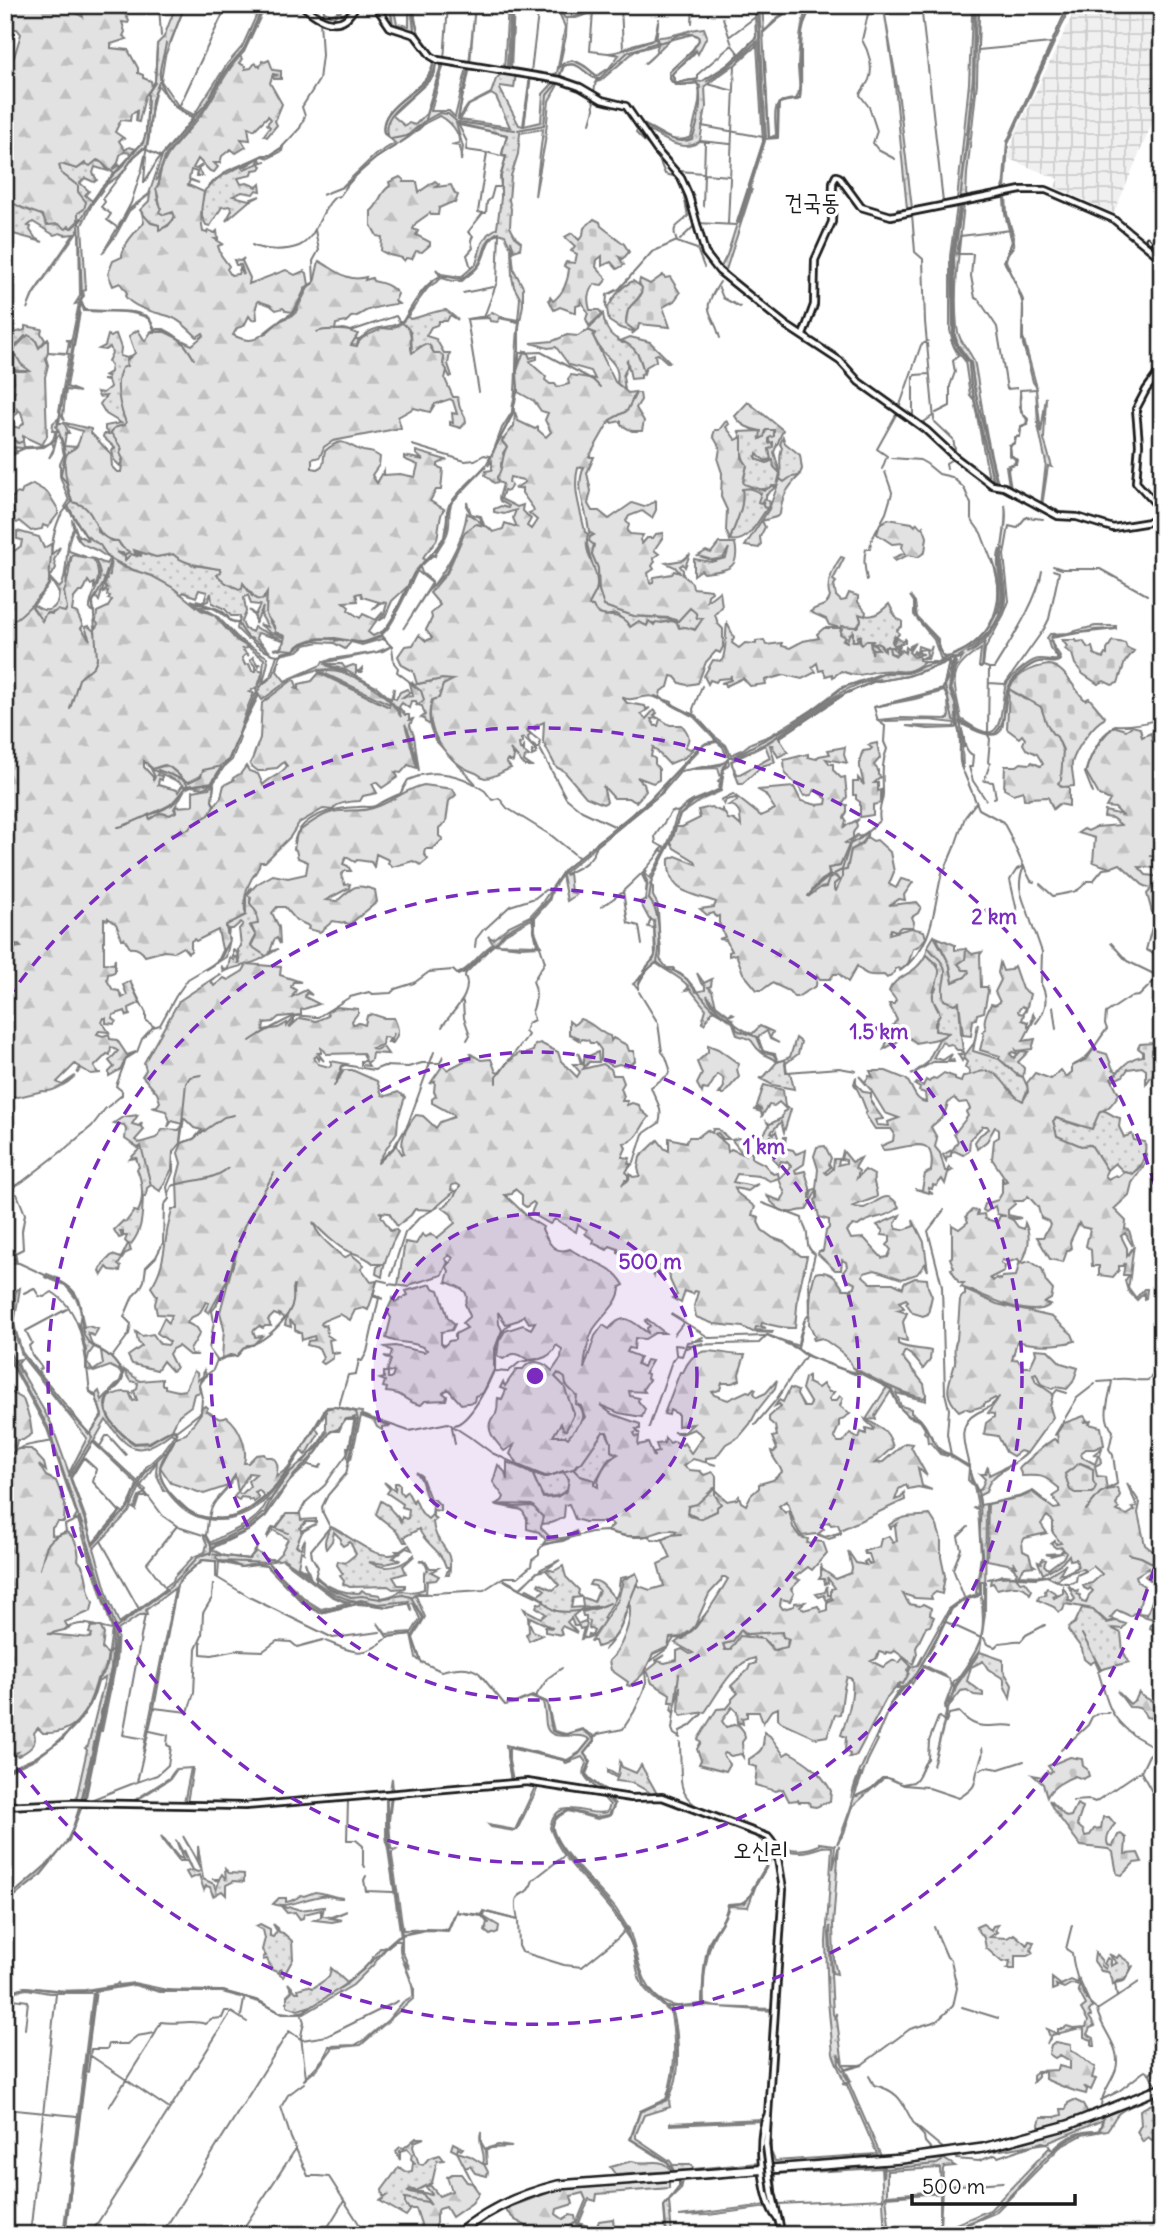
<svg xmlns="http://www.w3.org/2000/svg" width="1167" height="2240" font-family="Delius,'Poor Story',sans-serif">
  <defs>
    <pattern id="industrial-grid" width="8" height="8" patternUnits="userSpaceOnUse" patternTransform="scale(1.75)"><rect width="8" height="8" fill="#f0f0f0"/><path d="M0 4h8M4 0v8" fill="none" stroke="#cdcdcd"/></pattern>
    <pattern id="grass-dots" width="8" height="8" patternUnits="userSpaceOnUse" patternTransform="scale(1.75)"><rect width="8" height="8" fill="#e2e2e2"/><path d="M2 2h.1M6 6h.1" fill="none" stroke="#c1c1c1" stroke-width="1.8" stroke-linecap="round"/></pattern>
    <pattern id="forest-firs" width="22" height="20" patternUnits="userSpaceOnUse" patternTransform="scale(1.75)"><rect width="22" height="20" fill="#e2e2e2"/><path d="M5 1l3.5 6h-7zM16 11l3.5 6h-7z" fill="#c1c1c1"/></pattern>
    <pattern id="cemetery-stones" width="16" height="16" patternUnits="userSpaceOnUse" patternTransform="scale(1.75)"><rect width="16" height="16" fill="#e2e2e2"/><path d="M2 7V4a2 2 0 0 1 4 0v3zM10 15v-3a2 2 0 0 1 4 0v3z" fill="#c1c1c1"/></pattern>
  </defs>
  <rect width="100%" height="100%" fill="#fff"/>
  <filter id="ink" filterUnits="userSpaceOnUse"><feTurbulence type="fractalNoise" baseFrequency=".0143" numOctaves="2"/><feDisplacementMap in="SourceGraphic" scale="14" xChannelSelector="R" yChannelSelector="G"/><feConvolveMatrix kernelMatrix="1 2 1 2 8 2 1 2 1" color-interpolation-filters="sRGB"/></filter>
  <g filter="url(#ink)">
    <!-- industrial -->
    <path fill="url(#industrial-grid)" d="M1068,5H1162V100L1114,213L1055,187L1058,179L1009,159L1010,150L1015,135L1072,16L1069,13Z"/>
    <!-- grass -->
    <path fill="url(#grass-dots)" stroke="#7f7f7f" stroke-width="2" fill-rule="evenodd" d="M176,5H185L165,56L161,81L179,107L194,115L227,64L242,47L261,5L265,7L244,52L227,70L204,109L166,155L156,181L158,177L160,180C155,192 155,203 167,213H175C175,222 166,227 159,230V225L149,222L140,210L149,201L150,194L129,211L116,235L102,254L128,210L149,194L162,156L193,119L175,107L158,85C150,105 150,127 146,149L143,148L133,157L123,173L107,184L92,204L82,225L86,290L83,291L84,296L79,301L84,310C108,316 145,301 155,329H164L173,334L152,331L154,330L150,319C131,309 106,312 84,311L82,305H79L74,331L80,312L67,387L80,392L66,390L63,416L65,421L59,411L69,354L48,352L67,353L69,341L66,340H70V348L79,303L75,304L80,296L79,229L33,295L27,309L33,294L74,234L65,235L60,233L54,235L33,222L28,226L31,227L30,230L36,239L43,242L6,232L5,195L22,208L42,215L47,225L58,224L72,228L82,219H78V213L86,202L78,192V186L61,173L59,165L61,164L77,169C84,164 93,159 102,162L108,171L95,167L93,173L97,180L94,182L85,178L80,183L89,191L85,195L92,201L113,175L124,165L133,152L143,143L146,133L148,93L155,83L157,44L164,37Z
      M376,5L389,23L392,22L390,5H393L397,24L409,26V5H411L414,31L413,5H415C413,25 422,50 441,58C449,62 460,62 469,64L475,5L470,64L504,69L508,5H510L507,68L506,70L487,68L560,81L549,101L545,142L535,196L543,129L520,133L518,154L511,176L509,200L511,209L510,227L516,238L521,242L520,249L514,251L511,240L514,270L523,287V305L519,327V385L513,405L514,411L495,448L500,438L503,439L502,442L507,447L503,453L504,459L501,463V473L497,477L498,482L494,483L485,475L486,471L492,470V461L488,466L502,428L512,412C512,405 515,397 515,390C517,366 515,341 520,317L518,322L499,318L498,322L490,321L489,318L468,319L487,316L492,312L502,317L518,320L520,298L514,287L512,277L511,248L505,235L498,233C485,240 487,253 480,264C476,271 468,275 462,281H452L442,278L428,288L407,316L410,319C423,317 432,311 446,310L457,319L458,320L450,315L447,321H439L437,325L431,327L426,336L436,339L444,353H450L448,364L452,376L450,377L443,364L444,357L439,353H434L429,345C421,344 418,347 414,354L412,353L411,333L402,323L390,329L383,328C375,334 366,336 358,341L357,346L350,345L355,339H359C364,336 368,332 373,330C383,326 396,327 403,321C418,308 420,288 440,276L436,269L441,274L461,277L476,264L482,243L488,234L497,228L501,198V176L506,156L502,154L507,135L456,123L463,147L461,161L460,146L451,145L459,143C460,133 450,120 439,116L423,124L409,137L375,159L343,187L322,195L342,187L375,155L395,143L384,133C378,102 434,89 433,65C433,55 418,41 411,34L435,59L416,34L391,26ZM436,62H442L426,114L415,125L409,123L405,126L392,115L432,78L435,73ZM444,63L467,67L455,117L449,111H431ZM470,67L502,73L496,79L491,93L468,105L458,120L463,91H465ZM516,74L530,76L523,126L519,125L500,89L501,86L514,88ZM531,76L553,80L554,82L543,94L541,122L524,126ZM491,94L496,97L510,127L460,120L469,105Z
      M512,5H514L511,70L549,76L557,73L565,27L556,5L565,18C581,17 598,11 613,5H615L576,18H567L566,36L559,68L564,63L572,60L585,66L597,76L609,68L619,55L608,53C623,53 639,43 655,39L658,22L656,45L635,51L600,81L596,82L599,79C585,77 580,59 563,66L558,79L509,70Z
      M755,5H757L759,39L733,63L706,82L734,65L705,86L706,107L700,141C682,155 661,136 645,129C658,150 681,165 689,190C697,216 698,250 720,269L727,255L763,142L757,45L735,65L753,45L759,42L765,141L739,224L752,189L725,273L739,286L721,272L707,255L685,183L641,126L645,125C658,135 676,144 691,137L699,103L700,86L696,83L676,85L671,81L669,72L693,50L699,40L698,36C673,25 661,52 644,64L655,54L659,42H657L658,37C675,37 689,29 704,28L707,36L698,54L696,50L672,74L674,81L678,83L690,80L701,82L733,61L756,38Z
      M759,5H762L764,32L777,18L794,5L763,32L769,138L776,135C775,112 770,100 796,99C802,90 798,77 798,66C799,46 800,24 808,5L807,10L816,5C793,21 802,73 800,98L798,100L782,101L778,104L777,138L766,139Z
      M968,5H974L973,77L960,201L974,92L976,5H979L977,83L967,174L966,194L968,198L1003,191L1007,142L1063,17V11L1023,5H1036L1063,11L1064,5H1066L1065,19L1008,144L1005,191L897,213V209H907L894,75L884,9L898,91L912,208L957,200L969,83L972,14Z
      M283,147L282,151L269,158L263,156L246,166H241L244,169L257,164L260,158L261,162L266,161L258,163L262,166L260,169L253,170L252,175L238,178L241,184L247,183L257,187L260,184L261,191L256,190L253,194L242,192L233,196L249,200L260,196L248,202L226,221L232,210L231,206L222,207L210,226L206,225L202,217V210H200L205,190L218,178L263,155H271Z
      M1006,194L1007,214L1014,237L1013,247L1007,255L1006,261L1023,300V337L1037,388L1033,382L1022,340L1023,303L1013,276L1005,263L1013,238L1006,214L1004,196L964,204C960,246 953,285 957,327C959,345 972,350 975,365C982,404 986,443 998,482L1009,486L1006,466L1015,463V459L1009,455V445L1014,443L1015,437L1020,436L1021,426L1026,424L1027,420C1020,407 1019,410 1020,394L1021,412L1027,419L1026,425L1021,427L1020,437H1016L1014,443L1010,445L1011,455L1016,459V464L1010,465L1007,470L1010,487L1041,505L1046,463L1038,425L1036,389L1041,432L1046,397L1044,439L1052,467L1048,466L1042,506L1055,513L1057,509L1056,514L997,484L974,386L971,363L958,345L955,336L954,257L962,203Z
      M960,203L952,256L953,336L957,347L969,363L971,385L994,484L992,483L955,455L989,479L974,400L970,395L965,361L954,347L950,330V256L957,206L927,211Z
      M633,281L643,288C639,305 626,300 626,324L634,330L632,331L620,328L609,321L607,309C614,297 620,287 633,281Z
      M603,314C604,322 607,332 614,337C617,339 620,340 622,343H629C639,352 641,361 644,373L641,374V378L631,379L627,359V367L623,376L625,390L617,383C620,367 613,363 603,352C599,348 596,341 593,336L595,333L588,330Z
      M25,326L42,329L41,333L45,340L39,348L36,341L25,336L15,347V355L30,371L27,373L5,367V345L11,346L15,338L14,333L25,330Z
      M116,334L121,348L120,356L127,358L133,355L126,361L127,366C122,387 118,402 126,423L125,425L117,427C117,441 126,454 120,466L114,460L112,450L115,448L103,437L104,434H109L105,430V426L121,423L106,414L100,404L106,396L99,397L97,392L103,393L110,387L108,381L102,380H108L107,375L103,376L110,372L111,365L108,361L112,353L110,347L105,350L99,349L105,346L108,335L111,337Z
      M60,417L59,423H64L69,433H66L64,446L77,447C60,456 68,464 67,479C67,489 68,493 72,502L84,506L95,518L98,532L111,541H118L121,546L130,552L126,554L117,553L125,556V560L131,554L137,556L141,554L135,553L133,550L156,557L173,554L193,565L220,569V578L234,587L242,582L252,596L264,599L267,591C266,611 264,625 285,636V643L280,650L273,649L280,648L284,642L283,640L258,633L256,638L270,652L251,638L247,639L237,629L238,624C225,620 217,604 201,607L216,615L239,639L267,657L268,662L263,683L270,677L277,655C282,653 292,652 296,649C304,643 309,640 320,639C339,636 360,648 377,638C397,626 401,597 411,578C419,562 437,553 445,537C449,528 446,520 447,511C449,500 477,474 486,467L452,502C447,512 451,521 448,531C446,540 437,548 435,556L433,555L420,567L422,573L432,581V587C449,565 463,540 467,513L482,523L480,517L471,514L467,508V502L471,514L481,516L484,525L476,524L462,536L446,573L427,592L403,629L432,583L417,571C407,592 397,615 382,635L386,640L382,639L362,645L351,642L345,649L334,643L319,642L305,645L298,651L280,655L277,671L285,681L321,665L323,661L325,662L332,659L377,652L392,646L383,651L327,662L329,664H342L345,668L353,665L356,666V671H359L362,668V672H356L355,675L376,687L345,670L328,665L326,663L325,664L328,666L347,673L331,669L319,670L391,704L389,707L316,670L292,678L262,700L259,695L239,734L240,738L232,760L224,767L213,784L203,788L191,786L185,789L174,809L176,812L170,815L162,813L150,819L148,817V815L172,805L186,787C176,778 158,775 147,765L153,769L167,765L187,782L189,786L212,783L221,767L230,759L238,733L258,694L256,690L262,680L264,659L237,639L216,615L202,610L191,600C203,605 224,607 230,621L239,623L240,616H231L225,609L212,603L211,593L208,601L203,603L196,600L204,602L207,592L199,590L196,597L183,592L182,595C161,577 134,573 112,559L99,601L96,597L92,603L94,612L90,610C88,592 110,581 94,559L106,564L110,558C105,557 102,553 96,550C85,545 80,545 75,533L80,538L73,527L72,519L78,535L89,541L70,512L65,507L69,501L60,476V464L64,455L60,436H57L53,452L49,458L54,448L52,442C40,449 25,449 14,447L17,453L5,458L11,454H5V441L14,440L17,443L23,441L24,447C37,446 55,449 55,431H52L53,423L59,418L57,424ZM248,595L251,604L260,605L255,615L249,610L255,617V624L263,607L261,615L268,627L259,624L271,633L283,635V637L274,636L254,627L252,632L245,629L242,622L246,612L244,598Z
      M772,429L774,430L775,436L769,441L770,444L773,442V448L769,449L771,459L766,461L756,457L758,460L767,463L774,459L775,467L780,473L777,486C765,489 754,493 743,483L747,465C738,455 745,443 739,432L761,431V435L766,430Z
      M783,437L785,443L800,455L802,469L799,476L784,482L780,479C782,468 778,458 782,448L780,444Z
      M745,488C756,489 765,493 763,506L767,509C757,521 749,544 730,540C735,522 745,508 742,489Z
      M1005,505C1009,522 1001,540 1002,558C1002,574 1009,592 1005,607C1001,621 987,632 984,645C983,652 983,660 982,667H979L981,649C944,672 955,682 961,719C969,724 982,734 991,732C1004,728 1001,696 1006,685C1009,678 1027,663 1035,660C1041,657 1050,661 1057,660V657L1050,648L1047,638L1050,634L1068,633L1095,626H1116V629L1052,636L1050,641L1060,656L1059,661C1052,663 1045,660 1038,662C1031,663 1017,675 1012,681C992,707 1025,758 960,723L964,738V748L958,705L951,688L955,669L963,657L950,660V666L952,664L950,681L955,661L956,662L950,689L957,709L958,726L962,740L963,771C957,758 963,744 958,726L955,728L928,729L906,726L954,727L955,723L929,720L884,721L882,723L878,720L899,718L949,719L948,699L944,691L915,699L874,707L943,690L949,661L908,676L873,682L848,692L779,738L788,752L778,757L772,745H770L775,762L762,766L742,784H739L731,761L768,743L837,697L880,679C838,684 805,721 769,741C758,748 746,752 734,758L726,756L723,747L717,742L706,744L698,749V751L669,781L660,794L564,873L566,875L569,873L571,892L577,894L567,901L562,875L553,888L549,901L535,917V931L541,946L521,947L494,944L467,972L457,974C471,969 479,952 493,944L488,936L493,939L509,926L530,916L541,904L564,870L651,799L698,749L707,743L717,741L694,717L672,705V702L660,698C665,700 672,700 674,705L695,716L709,732L726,745L731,755L742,750L751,743L769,736L812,710L842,687L861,682L857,684H859L886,673H908L918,669L923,662H934L932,664L956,659L950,657L941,660L934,640L914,615V602L910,596L915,602L917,617L938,639V648L944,657C966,656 993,629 998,608C1002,593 996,573 993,559C998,576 1002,597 997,614C1009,594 992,568 1000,549C998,564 1003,579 1004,594C1006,618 985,641 967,654C979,649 984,643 991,633C1016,595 998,590 1001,554C1003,537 1007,522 1005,505ZM765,745L770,758L738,775L732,765V761ZM532,919L537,945L496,944L505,934Z
      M73,529L68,543L69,551L86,557L74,554L71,556L66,574L68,606L65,612L46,613L42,622L32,607L34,605C47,615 58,610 59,593L49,577L59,588L62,585C69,566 64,547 73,529Z
      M591,532L594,535L590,537L594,545L592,554L598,568L599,590L604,606L634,616L670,619L677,622L690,607L696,613L697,618H704L696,629L680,628C673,614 660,627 648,622L647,626L638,622L630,627L629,624L616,614L604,616L595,612L593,606H588L598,587L587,544V537Z
      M889,604L897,619L902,621V626L897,630L899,634L896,637V642H894V637L892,640L895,645L898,644V650L894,647L898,655L890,653L889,647L887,646L885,651L880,644H874L879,649L872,654L871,642H865L861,645L860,636L857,641H853V632L847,642L840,633L842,629L841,626L857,627L861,620L859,613C871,620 880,613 889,604Z
      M442,679L455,680L443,685L439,698L432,701C419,736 456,760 476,784L435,740L429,724L425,722L424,719L421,718L425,715L422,706L417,705L424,700L421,691L410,683L412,682L414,685Z
      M728,759L729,764L724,769L721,791L703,799L680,815L650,885L653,887V896L658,905L657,906C660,920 658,925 659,936C660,945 663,950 660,959L667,968H674V971L687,979L696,992L705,990V986L701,983L697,973L704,983L712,979L711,986L708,987L712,991L716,1005L729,1015L732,1013L734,1014L729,1016C720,1010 713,1004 707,995C709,1007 740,1029 752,1034L760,1026L773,1032L770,1038L779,1043L770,1039L767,1031L758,1037L763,1052L775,1054L778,1062L790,1057L796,1038L801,1042L798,1054L785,1064L786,1072H790L794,1089L773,1085L759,1078H763L777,1062C772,1056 766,1057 761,1052C748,1041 759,1041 737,1035L732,1020L713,1010L704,1024L702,1023L706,1009L690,989L686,990L689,987C680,976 667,972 656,963C649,967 638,980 638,988L633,984L643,976L647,966L654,959L656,951L654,921L649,919L640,902L646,899L647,881L643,873L647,870L645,874L650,878L664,852L661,850L663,847L667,848C672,837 672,826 677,815C686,799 705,798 719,789L720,782L718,781L721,778L718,768L694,769L721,765Z
      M867,832C869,840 858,846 851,850L847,870L842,871V878L836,891L834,890V884L839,880L836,876L829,879L826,887C816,889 811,898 804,906L812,891L830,876L828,868L840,866L846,850L849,848V845L844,844L850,838L848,841L850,842L857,835L859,837Z
      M251,887L250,903L257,913L258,924L250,926L256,936L251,945L266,956C255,965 237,965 223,972L221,965L224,970L228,969L230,958L234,960L236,957H233V950L237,952L238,963H240L238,949L241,946L239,929L243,924L241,922L233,929H229L228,937L230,939L226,957L206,970L219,959L225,946L228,944L229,941L226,925L246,915V896Z
      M928,946C932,955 944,959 945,970C946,981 941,989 944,1000L954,1004L958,1002C962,1018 959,1043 965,1055L974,1043L978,1024L973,1051L999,1059L1017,1075L1023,1077L1028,1088L1023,1101L1017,1099L1010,1089L977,1074L969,1076L970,1071L965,1067L967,1062L964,1059L965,1056L962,1061L958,1054H962L961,1050H957L951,1044L947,1045L942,1042L933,1058L943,1060L952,1054L948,1061L953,1059L954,1062H933L911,1075L927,1063L939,1039L948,1033L935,1031L939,1011L933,1000V993L936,989L938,965L926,954Z
      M1162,1034L1158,1046L1152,1050L1157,1068L1146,1084V1070L1142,1067L1128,1069L1123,1076L1112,1081V1077C1123,1068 1127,1058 1143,1056V1052L1138,1048L1140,1044L1153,1043Z
      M1100,1110C1108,1110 1112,1117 1120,1118L1119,1127L1124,1137L1132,1134L1134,1140L1145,1142C1147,1155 1143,1165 1132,1174L1124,1172L1115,1163L1107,1170L1091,1145L1081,1146L1057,1136L1053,1121L1056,1118L1079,1126Z
      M142,1146L151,1185L147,1188L146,1196H143C142,1214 143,1230 131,1244H129L131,1251L126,1253L118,1265L121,1267L120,1271L110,1270L107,1267L102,1275L100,1271L103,1264L112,1255L121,1258L128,1244L125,1241L127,1236H123V1231H120L122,1237L119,1238L114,1230L123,1221L126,1222L134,1211L138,1212C144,1200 143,1183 137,1169L139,1167L136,1158L130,1159Z
      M47,1274L60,1279L59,1281C79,1292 80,1307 84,1327L88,1326L98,1329L94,1336L88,1333L92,1345L101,1349L94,1347L89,1354L87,1362L93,1371L103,1364L101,1351C110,1354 118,1365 123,1375C122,1385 112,1388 107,1397C98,1414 122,1436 134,1444L150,1443L173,1428L175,1430C181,1450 149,1458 164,1484C185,1522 226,1530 258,1502C266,1495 276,1491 279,1480L312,1434L327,1407C339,1405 351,1411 362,1412L361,1416L391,1426L382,1427V1430L377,1427L374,1421L361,1416L351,1459L348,1461L347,1447H350L356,1420H344L339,1431H331L308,1464L289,1482L273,1502L265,1516L246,1531L216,1544L213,1550L224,1556L249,1559L256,1551L267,1559H275L281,1553L288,1539L273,1530L268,1537V1534L273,1528H276L287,1514H300L301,1520L316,1519V1522H306L300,1528L301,1531L316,1524L302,1532L296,1546L301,1548L305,1539L304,1553L301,1551L298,1566L307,1572L305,1562L310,1576L284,1559L267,1562L305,1599L321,1609L347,1603L331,1596L283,1560C311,1571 331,1608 364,1602C345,1601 332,1593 316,1582V1576C327,1588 343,1593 359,1593L362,1590L366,1593L380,1595L381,1598C389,1597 396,1595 401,1590C408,1593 417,1592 424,1589V1573L428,1570L425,1563L419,1560L425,1561L430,1568H438L431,1572L439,1576L436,1580L427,1581L426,1594H415L425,1617L413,1638L421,1662L416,1658L411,1634L387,1637L377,1622L386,1634L412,1632L420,1619L413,1603L387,1607L365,1602L368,1604H357L320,1613L303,1603L267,1566L256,1564L241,1567L219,1562L218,1577L216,1576V1561L202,1560L185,1575L177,1585L143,1752L175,1588L146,1610L147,1615H140L118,1630L116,1663L102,1731H100L115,1666L116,1639L112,1671L85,1802L111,1669L81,1802L5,1805L76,1800L87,1750L85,1748L88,1746L105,1678L98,1682C90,1718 66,1736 37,1758L9,1771H5L33,1759L63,1739L71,1728L81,1719L95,1691L98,1679L107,1666L112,1629L78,1520H74L77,1515L47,1429L12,1365L9,1362L5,1365L7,1359L5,1344L21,1373L15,1360L21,1359L18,1363L20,1369L51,1423L69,1473L87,1438L24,1359L43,1379L27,1359L23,1358L12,1326L16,1290L20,1288L14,1324L22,1352L67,1411L90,1434L102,1415L96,1397L90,1392L89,1385L90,1392L96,1394L99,1391L102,1400L120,1381L122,1375L118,1370L110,1366L94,1372L86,1369V1350L79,1325L81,1312L77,1300L65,1285L45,1277ZM326,1413V1430L319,1443L304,1461L291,1471L271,1499L267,1501C257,1526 231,1529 210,1543L206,1536L204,1537L207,1544L205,1552L193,1557L174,1577L173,1581L165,1587L166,1589L119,1623L109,1600L94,1548L129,1512L140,1487L144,1493L139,1497L135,1507L133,1508L136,1510L140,1497H147L144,1493L146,1490L141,1486L157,1461L156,1473L164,1491H167C177,1505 189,1516 206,1519C255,1527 278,1488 301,1451L305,1455L307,1454L319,1433L316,1428ZM106,1420C128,1449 136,1460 171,1433L174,1435L160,1454L146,1467L138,1482L94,1441ZM93,1442L137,1484L130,1505L124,1513L120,1510L117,1517L93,1544L70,1478Z
      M805,1320C803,1327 797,1340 798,1347C801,1356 849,1373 858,1372L854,1368L905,1394L924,1397L926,1395V1401L896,1393L901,1406L911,1409V1413C935,1425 925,1447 950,1454L947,1456L940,1454L930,1442L928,1443L927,1435L924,1432L925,1429L920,1421L909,1417L899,1407L891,1391L875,1416L876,1419L868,1420L867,1418L887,1387L860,1373L855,1374L805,1355L798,1349L767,1335L798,1346Z
      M558,1373L565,1378L577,1397L576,1402C591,1416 580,1427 568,1438L565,1436H553L561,1422L566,1430L574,1414L561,1383L555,1377Z
      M603,1432H606L611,1442V1451L619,1454L609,1458L594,1484L593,1480L580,1476L573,1469L582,1462Z
      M1027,1453C1014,1467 989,1472 986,1492L978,1496L980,1505L986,1504L985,1609L983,1607L985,1613L980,1650L955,1685L948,1710L949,1697L946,1705L947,1713L933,1766L946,1713L945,1705L952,1686L949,1680L953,1686V1681L957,1679C980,1648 987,1636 981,1597L984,1606V1581H981V1595L976,1593L981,1555L978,1509L973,1508L978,1507L974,1486L968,1480L969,1468L950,1456L969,1466C970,1479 974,1480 977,1491L981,1489L985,1479L980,1474H985L988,1466L989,1475L1016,1462Z
      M563,1471L569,1479L567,1490L557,1496L543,1497L532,1473C548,1479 547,1477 563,1471Z
      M416,1472L421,1475L430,1499H434L440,1505V1511L433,1510V1517L437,1519L433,1522C435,1548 455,1545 449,1575H446L449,1567H446C441,1549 425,1545 419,1529L404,1537L407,1542H404C397,1528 386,1524 376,1514L381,1501L389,1506C391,1513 399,1515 401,1523L402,1517L406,1519L408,1518L409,1509L402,1507L403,1504L387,1493L390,1489L384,1482L395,1490V1483H398L400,1485V1491L403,1495L407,1491L414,1504L413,1501L415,1499C419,1508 420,1513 428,1519L432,1515L433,1505C421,1496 426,1481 416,1472Z
      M715,1487V1495L721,1504L717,1507V1511L700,1519L687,1513L688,1506L699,1502Z
      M501,1504L515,1507L533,1506L543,1517L541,1528L549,1536L548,1540L568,1537L576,1531L578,1534L563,1541L543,1544L546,1540L539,1532L527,1529V1519L522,1510L497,1505Z
      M331,1527C350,1535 377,1563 398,1553L396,1551H400L409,1545L412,1550L406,1548L393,1558L400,1560L399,1561L385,1564L369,1562C386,1571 400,1568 414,1555V1556L403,1566L406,1573L393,1577L398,1585H405V1588L393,1589L388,1586L350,1587L343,1584L344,1581L340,1576L343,1574L337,1565L338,1561L345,1563L356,1554L350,1542L343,1546L340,1543L341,1539L334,1532L332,1541L326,1549C323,1541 327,1534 331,1527Z
      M560,1560L547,1569L554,1571L563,1566L566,1577L579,1590L578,1594L581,1597L573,1598L571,1608L583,1607L582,1599L585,1598L594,1602L599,1590L595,1586L589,1585L591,1581C602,1579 607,1591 615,1598L618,1594L620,1578L631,1576L620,1582C618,1599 612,1604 603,1618L605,1620L595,1635L587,1638L588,1634L592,1635L594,1631L589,1628L590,1621L586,1620V1616H583L582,1612L599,1608V1606L583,1608L573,1616L578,1624L585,1621L587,1624L583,1637L585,1638L581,1639L584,1628L580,1629L579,1626H574L571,1618L567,1622L577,1633L562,1626L560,1629L562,1635L545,1632V1627L553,1628L530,1617L529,1622L533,1631L542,1635L529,1641L526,1634L529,1632L528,1616L524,1609L541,1618L546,1614L536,1607L538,1603L542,1604L544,1600L525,1591L527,1589L538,1595L545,1590L538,1585L539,1583L553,1590L559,1585L546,1570L537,1572L520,1589L503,1579L520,1588L541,1569Z
      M974,1595L979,1596L965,1600L952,1609L922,1664L950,1679L923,1667L912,1684L910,1681L891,1703L876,1739L878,1740L868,1760L854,1797L870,1790L883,1779L853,1806L844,1833L837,1844C847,1821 855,1796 861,1773L851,1798C857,1772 870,1750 881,1726C888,1711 891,1699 902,1687L897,1688L900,1683L904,1682L911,1667L918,1665L949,1609L963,1599Z
      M1082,1608L1093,1610L1107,1623L1116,1621L1126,1624L1122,1629L1111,1628L1121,1633L1123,1651L1129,1662L1099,1670L1095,1661L1090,1664L1084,1659L1082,1649L1068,1630L1069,1627L1075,1623Z
      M741,1630L745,1635C757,1631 770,1632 782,1632L783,1637L788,1639L787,1647L774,1650C760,1631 743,1635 729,1651L725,1650L723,1644L732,1642Z
      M980,1652L1003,1660V1670L1012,1685L1010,1698L1004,1685V1679L988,1669L983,1661L971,1667L967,1681L983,1693V1696L974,1695L967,1690L961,1691L950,1705L957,1685Z
      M532,1696L547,1702L554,1731L566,1734L582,1729L594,1736V1741L584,1754L591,1762L586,1774C603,1795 624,1797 650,1795L649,1792L633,1783L616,1781L617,1778L608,1773V1770L618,1776L620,1762L622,1767L636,1773L641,1765L656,1792L655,1796L606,1795L615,1804L610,1816L597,1819L568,1811C562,1814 554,1818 553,1826C551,1845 604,1893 616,1909C620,1915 624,1922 628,1928L624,1929C603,1893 564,1868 550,1828C557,1793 586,1818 607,1812L610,1805L601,1795L539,1785L517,1830L514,1831L491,1827L489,1825L515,1830L536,1785L392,1795L389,1821L391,1849L396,1850L392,1852V1856L403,1930L448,1929L457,1909V1912L482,1915L483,1911L517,1920L485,1912L484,1917L499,1926L498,1932L490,1935L485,1931L487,1922L482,1916L456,1912L448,1930L426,1929L402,1934V1951L410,1969L404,1961L414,1988V1998L361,2045L332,2048V2049L317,2069L304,2080C313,2068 327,2059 329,2046L355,2045L367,2038L388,2020L403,2002L413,1996C415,1978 395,1956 401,1941H395L387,1947L373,1965L353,1985L304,2014H282L259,2002L222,1992H160L134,1985L98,1991L95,1989L66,2227L63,2235L93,1993H49L27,1989L5,1993L25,1987L58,1991L85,1990L116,1985L118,1983L119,1985L134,1983L172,1991H223L259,2001L279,2012L289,2014L303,2012L311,2006L298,2010L287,2006V1996L292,1991L288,1983L296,1992H299L298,1989L308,1986L313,1988L329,1977L331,1968L347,1983L364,1969L380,1948H384L398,1936L401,1937L386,1836V1796L244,1808L132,1802L169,1778L176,1769L193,1768L187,1803L239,1805L387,1796V1841L391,1794H354L390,1791L392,1778L393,1791L508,1781V1783L533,1782H511L506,1745L567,1760L580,1752L590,1740C579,1729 550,1745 546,1725C545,1717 545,1710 543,1702L530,1697L519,1702ZM509,1748L563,1760L566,1763L582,1757L587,1764C579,1778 590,1779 597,1790L532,1780L513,1781L509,1761ZM191,1768L184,1803L134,1802L170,1779L177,1769Z
      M161,1836L178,1857L183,1859L176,1840L186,1858L184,1850L193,1870L197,1872L201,1871C197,1859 189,1848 183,1836L198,1861V1846L203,1879L214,1884L216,1891L219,1881L212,1879H219L222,1874L226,1880L225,1869L229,1873L244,1874V1882L234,1881L226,1885V1895L222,1891L213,1896L210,1887L206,1886L204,1890L199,1875L190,1879L186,1872L192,1870L187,1861H179C174,1851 163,1845 161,1836Z
      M760,1836L767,1837L773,1841L771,1838L777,1847C793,1850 804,1852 819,1845V1843L835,1845L833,1869L839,1845L833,1925L834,1961L837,1974L832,1973L830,1926L829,1933L833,2014L835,2018L836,2013L843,2065H863L845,2070L851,2081H850L838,2054L839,2064L849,2082H844L833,2054L828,2001L826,1942L832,1847C821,1845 818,1849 809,1851C799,1854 787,1850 778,1850L784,1890L772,2077L779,1950L769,2102L762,2128L760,2163L759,2165L674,2171L671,2165L672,2171L668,2163L630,2139L640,2111L666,2099C676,2071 676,2043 671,2014C663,2004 650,1997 643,1986C633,1970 638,1948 625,1933L629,1929C642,1970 645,2018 702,2004C703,1984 704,1963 710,1944C714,1928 725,1924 728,1905L745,1903L754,1890L752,1889L776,1849L782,1887L780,1944L784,1889L777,1851L776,1846L774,1849L759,1839ZM775,1852L781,1888L774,2009L716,2007L704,2004C703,1985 705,1960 712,1941C717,1927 725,1922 729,1906L748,1907L756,1885ZM705,2006L773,2011L766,2109L763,2119L670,2123V2125L762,2121L759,2162L758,2163L693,2169L692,2165H673L670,2161L636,2138V2134L644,2115L670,2107C667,2097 674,2090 676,2080C680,2062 678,2023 671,2007Z
      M315,1892C327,1893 331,1897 343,1898C335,1899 330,1895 321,1896C307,1898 291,1906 282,1905L286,1908L291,1907L300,1910L324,1907L322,1916L331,1917L347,1911L331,1918L342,1920L332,1922L314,1920L321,1917V1910L304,1914L303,1918L300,1919L295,1912L287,1913L281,1906L273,1904L279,1898H286V1902C293,1901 296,1899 301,1895L304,1896Z
      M260,1924L270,1929V1936L273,1937L277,1931L273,1924L278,1928L279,1932L283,1933L292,1941L293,1959L283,1977L280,1975L281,1969L279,1970V1973L272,1970L267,1959L263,1960V1957L266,1956L262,1950L265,1938L263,1930L256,1926Z
      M983,1924L991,1930L993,1926L998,1925L995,1930L997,1932L989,1937L1007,1938L1014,1934L1027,1945L1029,1941L1034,1942L1031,1950L1033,1953L1027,1956H1015V1969H1005L1009,1968L1010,1961L1002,1962L986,1948L984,1938L976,1927Z
      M1095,1953L1102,1961L1101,1965L1106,1969L1107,1966L1104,1964L1107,1958L1111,1960V1966L1117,1963L1108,1954L1117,1958L1119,1955L1130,1963L1131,1969L1125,1980L1117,1981L1113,1985L1112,1978L1108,1972L1101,1971L1094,1961Z
      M1052,1978L1061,1985L1071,1980L1077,1983L1079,1979L1092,2008L1089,2011L1091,2016L1089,2017L1095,2026L1090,2028L1087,2034L1094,2038L1095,2046H1092V2040L1084,2037V2029L1080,2028L1052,2035L1047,2044L1050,2037L1047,2029L1058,2034V2029H1063L1067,2026L1073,2028L1086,2027L1088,2021L1081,2009L1086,2005L1078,1990L1080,1985L1071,1984L1064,1988L1056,1985L1057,1988L1052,1990Z
      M772,2080L771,2144V2152L775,2161L877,2154L847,2085L842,2084L849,2083L881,2156L763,2165V2131Z
      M1146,2097L1148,2099C1138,2104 1124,2107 1117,2115C1113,2120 1111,2126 1107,2130L1082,2135L1060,2147L995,2213L942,2235H889L886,2223L885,2235L881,2168L775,2174L776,2203L772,2172L881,2164L883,2177L884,2164L944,2159L955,2166L944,2167L943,2169L940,2228L944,2229L990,2210L1049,2148L1053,2150C1065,2137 1082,2129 1098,2132L1103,2120L1047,2143L954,2157C1022,2147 1083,2124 1146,2097ZM940,2168L941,2191L887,2195V2171ZM940,2193V2230L890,2234L886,2196Z
      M1152,2104L1162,2111V2125L1155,2122L1161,2128L1162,2138L1152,2140L1148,2137L1143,2142L1137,2132L1141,2125L1140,2110Z
      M481,2132V2142L485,2149L498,2145L512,2147L491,2148L486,2151L487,2164H484L488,2172L487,2176L475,2173L470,2166L465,2168L475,2187L457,2152L451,2149L453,2143L463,2148L461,2150L458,2148L457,2152L470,2156L483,2164C487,2154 477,2144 481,2132Z
      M416,2138H424L414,2142L413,2147L419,2164L423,2165L429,2158L440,2155L444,2160L437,2161L432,2183L416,2191L410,2189L408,2191L423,2194L431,2206L405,2198L409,2208H412L406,2216L380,2201L387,2196H383L382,2190L399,2167L407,2172L412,2171L413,2163L416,2164L411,2159L412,2154L408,2149L400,2151V2160L396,2151L400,2147L404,2148Z
      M769,2172L779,2227L768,2207L708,2215L679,2216L767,2205L762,2175L758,2174L683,2181L681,2189L669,2201L672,2235H667L664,2206L681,2185L678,2178Z"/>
    <!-- forest -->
    <path fill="url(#forest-firs)" stroke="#7f7f7f" stroke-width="2" fill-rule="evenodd" d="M5,5H65L68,8L70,6L76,8V13L83,17L82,13C95,8 105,5 120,5L129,21L128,23L122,22L125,32L123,36L127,39L111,44V48L128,50L138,68V73L143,75V78L151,81L152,87L145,96L139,122L136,121L137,111L131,114L130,121L121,120L115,132L125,139L122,138L119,141L125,150L129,147L136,149L131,153L124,152L120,155L118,163L112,170L119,165L120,169L114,173C107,170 104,162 97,160L90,166L85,163L77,169L61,164L59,165L61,173L78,186V192L86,202L84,209L78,213V219L81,218L71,228L69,226L66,229L58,224L47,225L42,215C29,210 13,207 5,195V65L9,51L11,56L14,57L21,34L17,29H11V20Z
      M240,56L242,59L239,63L245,66V69L251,68L255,63L260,67L262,61L265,62L269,60L273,70L281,71V79H274L273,76L278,75L273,74L270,83L282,104L275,121L277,125L267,137L264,135L270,127L267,124L271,119L268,116L254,130L248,127L250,140L241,139L246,147L236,153L231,149L222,156L220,163H214L218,167L214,172L210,171L198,159L193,168L196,169L202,165L198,170L203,176H196L197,172L191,170L189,179L199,183L190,180L188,185L204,192C201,210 200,213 203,232L207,233L208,230L215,233L217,231L218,239H215L223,244L218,246L221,255L229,266L227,269L231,275L238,274L240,268L244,275L241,265H236L234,260L240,261L244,258L242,261L250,278L249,284L286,270L295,275L304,271L307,273L309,285L298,307L309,286L314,283L319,261C335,269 347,283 366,277L365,280L372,278L373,281C383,283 391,285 398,294L395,301L399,304C388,304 378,307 368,310C360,313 360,317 351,317L346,322L336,324L335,330L344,329L358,334L351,345L357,346C360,335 374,334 383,328L390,329L402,323C416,332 408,341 412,353L425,344L429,345L434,353H439L444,357L443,364L447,370L445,379L453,397H457C460,402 458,404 460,408C463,414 466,415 466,422L461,428L450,425V422L453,423L452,413L457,414L453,401L450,399L435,404L430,412L414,408L398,417L401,428L333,441L324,447L320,457L312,459V468L317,469C327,465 322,459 325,451C344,434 345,446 363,451C371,452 373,452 380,457L379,465L372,475L377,483L384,471V475L400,474L415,477L418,465L404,459V456L423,460L416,454V451L446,460L438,464V467L443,469L441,490H436L430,501L444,509C439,514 439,532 437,539C435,545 426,551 423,558L425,560L414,573L407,587L392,601L385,617L379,621L384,614L387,603L382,602L372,610L379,602L362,597L361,593L356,594L358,601L343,602L349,607L348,610L360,618L363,614L376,620L383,612L368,632L373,636L383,631L389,624C386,628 383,634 378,637C357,653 319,623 294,650L282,649L285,636L275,632L274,626L266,615L267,592L262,600L256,599L243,583L242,588L239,589L226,583L217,575L221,572L220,569C204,566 184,565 173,554L156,557L134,550L135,553L142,556L131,554L125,560V556L116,552L126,554L130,552L123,548L118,541C89,540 101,506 72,502C69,492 61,465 67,454C69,450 74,450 76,447C79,444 81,435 82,431L69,427L66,423L91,429V433L111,454L112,467L117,472H121L123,459L120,453L122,449L111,433L114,428L124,425L126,423C120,407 113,384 122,368L127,366L126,361L135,353L129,336L138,330L145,341L151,332H165L192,345L204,335L203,333L197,337C191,331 180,320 171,317C156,312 134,309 125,296L127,293L120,283L113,286L108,274L113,261L122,257C121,247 136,230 144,223L142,213L151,223L159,225V230L168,226L175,217L173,212L164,215L159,212L161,208L156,188L159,184C159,153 188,135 204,111C217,93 224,73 240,56ZM258,301L270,305L276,310L283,308L286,311L293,312L298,307V309C294,317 288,317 280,321C260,333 258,348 233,335L237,328L244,326L249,316L252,320L257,319L256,307Z
      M400,177L404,180L403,182H417L419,192L435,181L439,184L436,187L451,185L455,194L458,195L455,203H450L439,208L438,215H431L430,213L416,223L413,229L418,231L416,235L430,242V245L422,252L416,251L412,259L406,258L404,261L402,258L389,255L381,251L382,237L377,236L371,225V211C380,205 379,192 390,186L389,182Z
      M585,331H590L595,334L593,336L615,382L628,393L635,392L628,410L610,420L589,457H594L587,473L591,491L588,504L592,511H599L609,519L632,503L644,507L656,501V510L652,518L642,511L629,516L626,521L629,525L627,531L630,534L643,535L640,540L642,544L647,538H653L656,534L663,533V537L654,550L659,554L653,558L655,561L652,566L654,569L648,573L650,583L653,582L654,577L672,574L674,571L680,573L675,567L666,563L683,560L690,554L685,567L683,564L680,566L683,570V575L692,583L693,588L711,590L712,592L708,595L707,601L720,591L722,607L715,614L718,624L723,629V647L720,653L716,651L706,662L698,683L687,685L680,683L675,677L671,676L668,687L661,691L659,699C647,691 632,704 622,697L627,703L645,706L646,709L650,708L641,714L646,719L654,710L657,713L654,716L658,718L651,719L655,726H658L660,719L670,725H682C689,734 691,738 685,747L690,749L695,747L684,758L669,764L653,747L651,756L655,759V764L659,769V780L653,783L637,777L644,784L646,791L636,802L628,798H614L603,786L607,802L603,804L586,797L564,771L556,767L543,742L544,722L533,727L536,730L531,728L527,730L531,734L528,737L529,742L537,748L536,754L532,756V751H535V749L524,738L521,739L523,743L519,744L520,749L522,750L524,747V752L529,756L525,757L524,761L531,766H525L510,749L514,756L513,762L507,760L506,762L511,768C503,771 494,778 485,778C482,778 479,774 476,773C448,764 423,730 432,700L439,698L443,685L453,680L442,679L417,684L413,671L402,665L398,656L405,646L413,645L419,635L426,641L432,638L426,630L432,618L431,613L440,605L430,593L447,573L465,532L476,524L488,527L493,532L503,529L505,523L517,527L513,518L516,510L504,514L494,512V509L501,506L508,508L509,506L500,501L499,498L503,484L498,482L497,477C504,469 501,456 507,447L502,441L514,426L515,412L518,421L535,429L538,427V430L546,437L551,432L545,420L548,413L541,411L534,401L518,392L517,371L524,351H527L530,358L537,356V359L530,361C534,368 540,370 546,377L545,380L550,384H555L557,387L569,384L568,379L571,375L595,379L591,371L569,365L556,347L548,348L531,343L553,341L567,335L578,336ZM584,467C574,491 587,507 589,532L594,535L590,537L589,541L594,545L592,554L598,568L599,590L604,606L634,616L670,618L678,621L690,608L696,613L697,618H703L695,630L686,627L679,628L677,623L672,621L662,623L656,622L654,625L649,621L647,626L638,622L630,627C617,606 600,625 593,606H589C590,598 597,594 597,585C598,566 582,553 588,534L585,532C581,511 572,489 578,468ZM510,477L523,480L525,482L514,489L522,488V493L533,508L534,511L529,513L537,520L531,529L527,526L531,519L522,510L523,505L517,507L501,499L504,490L508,491L512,485L509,482Z
      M28,335L35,339L39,348L48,339V353L46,358L48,365L45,377L47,436L42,445L23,436V441L19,443L14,440L5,441V429L8,430L12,426L19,428L24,423L21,412L17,409L18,413L5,422V392L12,398L15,391L8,387L14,382L13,377L6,374L5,367L15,371H30L21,364L13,350Z
      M748,402L783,430L774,452L780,473L774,467L773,460L767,463L758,460L756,457L757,453L760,457L766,461L771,459L769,449L773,447V442L769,443V438L774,436V430H766L764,437L760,439L761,431C751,430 740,425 735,416Z
      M726,421L729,424L726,427L736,440L742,437V458L747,465L743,481L744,484L764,491L772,486H777L766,495V499L770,502L767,509L763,506L764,498L761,503L758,502L761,493L750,488L742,489C745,508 735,522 730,540L726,531L727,510L721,497L722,473L718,461L720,448L713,436L715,430H719Z
      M799,476C789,486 781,497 780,514L776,517L762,521L765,527L760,537L761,545L759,548L745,546L769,509L780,479L784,482L791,477Z
      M33,484L48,493L58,509V514L48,527L43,525L42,529L31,531L19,521L17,523L14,521C13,512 13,505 11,497H14L16,493L21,494L23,489Z
      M888,519L912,523L915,526L917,523L921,528L923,526L927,537L925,552L918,557L908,555L895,561L893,558L905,553L902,548L903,543L892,544L877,534L880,524Z
      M17,531L39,537L44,548L51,544L52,554L60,547L54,560L56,568L52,575H49L50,583L47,588L32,607L42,621L46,613L52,614L57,610L65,612L67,608L64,592C67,587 70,564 72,555L93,559C99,566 100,581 94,588V583L91,585L88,581L83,592H79L74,598L72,611L77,613L83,626L81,628L90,640L85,627L88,626L95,632L94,627L96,628L98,624L96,622L97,612L108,607L112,600L108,599L110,596L107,595L108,591L102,592L107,588L104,586L107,579L104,578L110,575L111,559L123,567L152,576L172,587L201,610L214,615L236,640L249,648L242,649L249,656L246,654L242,658L245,665L249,664L252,671H255V666L250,660L253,657L257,664H260L257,669L263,671L258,686L249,692L254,693C243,713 241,734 231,755C226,766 217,772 212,782L188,786C185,780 172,767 165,765C163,765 154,768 153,769L144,761V767L153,777V781L155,777L151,769L158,772L157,775L162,776V780L159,779L158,785L177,790L178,792L182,786L186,787C170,804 172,808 148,815L150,819L160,813L170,815L176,812L175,807L190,806L193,804V791L209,788L214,785L212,801L215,805L221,797L224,785L234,780L233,778L241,773L246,766L249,771L258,774L263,785C268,778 280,776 287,766L284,762L277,768L267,769L265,771H258L250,765L260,738L262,703L294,679L297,686L295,688L299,690V684L312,681L319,673L389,707L390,704L319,671C350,668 386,690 401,717L399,710L376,686L391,699L394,688L393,697L396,699L400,692L407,689L410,692L403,697L413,696L410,683L421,691L424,700L417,705L416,701H411L409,708L402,703L399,707L405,715H409V720L413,719L410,725L414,736L419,771L410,735L405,724L417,768L408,765L401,773L395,772L398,777L382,788L376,782L372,784L377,793L363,796L360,801C352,801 334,803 333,810L323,809L299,823L290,837L265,862H260C259,871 253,874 250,882C245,891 243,906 246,915L226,925L229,941L224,949H222L218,930L196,941L194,939L191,941V951L188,953L183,947L174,952L164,951L145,956C141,950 137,947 130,948L124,938L122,939L116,924L108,918V920L104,919V963L114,964L115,958V972L108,974L107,980L113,990L119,991L122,998L127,995L123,985L130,981L140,1003L129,1008L130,1015L127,1016L125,1011L113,1015L112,1018L116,1021L114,1024L106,1023V1018H104L102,1022L109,1032L99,1031L97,1034L103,1036L109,1034L110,1039L117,1040L127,1055L136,1052L126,1058L121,1069L109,1076V1072L114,1067L109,1061L118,1051L111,1047L110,1055L107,1054L94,1067L98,1073H101L91,1074L81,1068L77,1074L80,1067L75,1064L57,1082L62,1085L75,1076C68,1083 52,1093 43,1091L18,1097L5,1095V1026L8,1024L5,1025V949L21,947L19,945L5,947V543L13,555V552L21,546L22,540L17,539Z
      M719,543H735C741,571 725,570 704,573L701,570L694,575V559L711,562L726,558L729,548L723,558L712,560L698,556L706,551L711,553Z
      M841,557L844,558L833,580L836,582L834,585L836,596L841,601L846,600L849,593L858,596V602L866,612L865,616L859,614L861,621L857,627L841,626L840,634L846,637L843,640L847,642L849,635L852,632L853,641H857L858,636H861L859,640L862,645L866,641H874L870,643L872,654L873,649H879L874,644L878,643L885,651V647H889L890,653L896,656L898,652L891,647H896L898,650V644L894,645L892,642L893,637L894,642L896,637L902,641L905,639V643H900L899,653L902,650L905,653L906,647L909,650L910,646L914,644L909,652L914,657L918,656L913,653L914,651L917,653L918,646L929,650L932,646L928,659L922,658L927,656L926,649L919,650V653L924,654L919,655V660L923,661V663C903,678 901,668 880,671C860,673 863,679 841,671L833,677L832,674L826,676L823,670L819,671L817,663L812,667L816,672L802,679L785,675L765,680L766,684L750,686L743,678L726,686L725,683H721L731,680V675L730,678L718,679L716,682L710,680L708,684L704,676L713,660L722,661C727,649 725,635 727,623L734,637L732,643L739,648L745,643L756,644V641L764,640L766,645L782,643V646L790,648L803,641L819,638L817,634L824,628H841L829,625L826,619L810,612C817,605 826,609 830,597C825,585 833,568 841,557Z
      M1009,689L1024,699L1037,703L1041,707L1052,733L1057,736L1063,752L1061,782L1069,788V806L1059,804L1053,809L1048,797L1029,798L1028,800L1024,799L1023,791L1013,794L1004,789L1005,766H1017L1021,763L1030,764L1032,762L1040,766L1043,764L1037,754L1026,749L1023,744L1025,739L1022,735L1019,738L1007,729Z
      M1113,726L1126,730L1132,726L1140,728L1142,737L1151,733L1152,740L1160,741L1159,745L1162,747V800H1160L1162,801V857L1149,856L1162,858V868L1139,867L1146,875L1162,877V884L1152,888L1162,885V909L1157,918L1152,912L1147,894L1152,888L1144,886L1120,864L1110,868L1093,862L1095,838L1078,833L1084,829L1088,831L1096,827L1121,825L1112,818L1104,817L1105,811L1122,815L1115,808L1106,807L1110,800L1099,795L1086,772C1088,760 1101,733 1111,730Z
      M845,747L844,755L847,763L826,759L830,764H833V770L841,778L845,777L847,797L842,804L847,805V812L844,818L846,821L844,827L859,819L856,822L857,826L853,833V838L845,843L849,845L840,866L828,868L829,875L814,888L808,897L820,888L826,887L829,879L835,876L839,880L834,884V890L836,891L842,878V871L847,870L851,850L861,845L867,837L873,841L877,840L890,852L894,872L889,884L896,888L901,879L913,882L904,895L905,900L899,899L889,905L917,902L921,907L918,913L912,917L914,922L913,927H901L896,931L891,929L889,934L911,928L924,931L926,938L920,945L913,949C909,959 911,963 901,970L899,968L895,969V972L887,978L884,975C870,976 866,976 857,966L848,982L839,974H834L830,979H820L817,975L816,986L797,997H794L789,991L772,983L762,990H757L743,973L736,954L729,956V952L732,951L726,940L719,939L725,937L719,923V916L716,917L714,913L707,915L700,909L714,907L716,902C689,893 667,892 669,859L676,856L696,864L695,861L674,848L671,843L675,827H682L700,818L698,810L711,807L722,812V808L728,819L734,820L741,826C740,817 741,806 729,805L737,801L736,798L726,800L724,805L721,800L733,794L761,816L775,809L765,794L758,790L794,787L801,801L817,805L826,804L827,799L815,790L811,795L804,796L799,787L785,774L784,760L808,754V757L816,759L819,756L830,754L828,750Z
      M424,785L453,789L456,795L449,801L446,822L439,828V836L443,839L433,849H425L424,854L428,859L421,865L413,861L392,867L388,863L389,860L376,854L374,867L371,862L357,860L355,862L346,857L343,864L348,866L351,871H345L341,875L345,885L350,884L349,888L326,900L337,901C353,888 353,882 375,890L377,902L350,924L333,921L320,932L308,929L309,926L296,920L285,907H277L272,913L279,927L280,944L277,938L274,940L270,952L278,949L266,956L251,946L256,936L251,925L258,924L257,913L250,903L251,897L247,895L257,884L273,875L288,878L306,874L308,862L298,858L296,850L294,849L297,833C306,826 320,816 330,813C343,808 360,813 373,808C392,803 404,789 424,785Z
      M934,936L949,963L953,982L965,977L968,970H963L958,964L965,959L966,949L972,954L982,952L980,955L981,987H987L988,991L984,1012L977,1014L976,1019L973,1020L971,1036L963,1035L959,1002L954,1004L944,1000C940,986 946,982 945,970C944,960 932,955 928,946Z
      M926,954C946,973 939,971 933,993C931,1000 937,1008 940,1014L935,1023V1031L948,1033C939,1041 928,1040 916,1043L905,1034L897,1042L884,1049C889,1039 889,1027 897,1020L889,1004H894L896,1000L889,991C895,975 917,975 926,954Z
      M1000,963L1003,971L1010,970L1014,966L1022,989L1030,994L1026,1011L1024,1012L1026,1008L1022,1006L1018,1011L1019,1013L1024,1014L1022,1020L1028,1022V1027L1031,1025L1033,1014L1035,1018L1023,1041L1035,1039L1032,1049L1017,1051L1016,1050L1017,1054L1013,1052L1010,1054L1014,1058L1021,1051L1028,1052L1018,1062L1024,1068L1023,1077C1013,1073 1008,1065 999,1059L1000,1056L980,1050L984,1034L982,1032L986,1029C982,1021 987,1012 991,1004L995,1005L1000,1002L995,992L1001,980L998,973Z
      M247,964L281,967L280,975L301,982H293L291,987L296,990L292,997L306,990L312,995L306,993L305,997L319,1004L301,1010V1015L279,1017L273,1022L264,1023L263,1030L278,1028L287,1023V1026L294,1018V1021L289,1028L300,1018L316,1021L328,1016L327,1012L336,1007L358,1009V1013L352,1021L353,1024L359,1023L365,1025L367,1016L372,1014L384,1018H394C399,1029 400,1032 393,1043H391L394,1033L390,1042H388L390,1038L383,1037L382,1045L372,1048L375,1050L383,1047L388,1054L372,1053L371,1060L367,1063L369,1066L361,1065V1061H366L363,1053L326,1054L325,1051L321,1048V1053H318L324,1061L320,1057L319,1060L317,1056L314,1058L318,1064L329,1067L332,1065L331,1061L347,1064L342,1066L335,1085L344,1070H352L377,1081L382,1095L386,1096L398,1092L405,1097L398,1119L397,1132L378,1162L393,1149L398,1140L397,1146L402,1154L404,1153C398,1140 408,1125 416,1115L423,1116L436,1128L440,1122L454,1117V1115L432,1103V1099L436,1096L434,1092L435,1081L430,1084L443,1065L447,1070L472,1057L471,1054L481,1060L491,1059L496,1072L500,1073L507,1063L519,1053L522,1055L533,1051L535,1045L540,1043L558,1052L561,1061L577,1077L580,1072L573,1064H581L578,1053L584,1066V1058L598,1052L599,1062H589L583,1069L603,1064L611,1069L613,1075H621L624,1083L621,1088L624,1096L622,1101H627V1105L632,1103L639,1105L640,1109L649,1117C641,1126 638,1141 624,1143L626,1148L622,1157L630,1158L628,1164H631L626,1172L628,1174V1180H625L622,1185L629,1180L630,1174L633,1177L640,1176L638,1168L640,1157L658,1140L665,1149L669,1151V1138L686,1142L689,1137H698L707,1130L712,1133L713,1129H718L729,1139H723L718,1133L715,1134L727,1145L728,1152L731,1149L743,1154L732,1140L738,1138L745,1140L743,1143L747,1151L752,1153V1158L764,1164L773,1174L778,1173L779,1178L770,1181C758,1173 750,1176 737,1174L733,1182L753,1186L758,1184L748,1191L735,1188L737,1193L755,1207L752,1215L759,1217L758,1222L762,1230L773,1238L784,1242L801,1256H807L798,1296L795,1328C782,1329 774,1325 762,1323L761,1326L766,1328L756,1327L755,1330L773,1331L772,1333L753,1332L743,1327L714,1324L696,1317L694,1306L698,1292L695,1291L693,1294L685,1291L681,1303L672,1298L677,1295L670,1280L669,1268L660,1266V1273L655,1272L654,1276L648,1261L642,1256L639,1259L627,1255L624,1256L618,1253V1249L610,1246L607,1250L593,1243L594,1240L585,1234L587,1230L578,1224L576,1232L555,1219L550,1224L531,1213L535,1204L533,1202L526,1207L522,1204V1195L515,1189L512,1194L505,1195L530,1219L543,1227L542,1229C548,1242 554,1255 570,1249C589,1263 611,1262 624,1285L620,1287C620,1304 602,1315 593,1330C588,1340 585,1357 584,1369L595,1336L603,1325L609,1329C625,1310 632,1322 648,1333L647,1328L650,1326L645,1321L647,1319L665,1333H655L645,1339L635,1338L634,1349L629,1348L627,1352L640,1357L637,1364L643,1367L646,1360L652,1361L645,1373L648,1374L647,1379L649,1380L643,1389L645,1392L629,1391L630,1396L639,1398L638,1401L645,1409L642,1417L619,1413L600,1405L612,1414L640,1424V1429H636L640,1434L637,1432L634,1433L636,1437L639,1436L638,1445L648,1443L654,1457V1453L659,1452L656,1444L664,1443L665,1438L670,1443L674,1441L682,1445L684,1443L691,1453L703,1436L694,1429L682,1434L673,1432H684L693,1424L678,1426V1414L670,1410L669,1415L664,1414L680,1372H683C698,1338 718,1356 745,1355L739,1374L740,1380L732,1383H722L720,1390L712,1392L714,1395L728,1400L747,1391L750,1392L754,1388L756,1389L754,1393L757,1397L766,1393L777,1380L775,1388L757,1411L750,1424L740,1436L726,1444L716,1457L706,1458V1462L716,1465L693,1459L683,1466L689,1470L700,1471L704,1475L713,1472L716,1476V1491L727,1501L737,1499L739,1496L741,1502L746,1505L751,1495L759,1488V1484L773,1480L782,1472C779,1463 773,1460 771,1451L774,1452L777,1449L772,1437L777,1436L775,1426L769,1421V1417L781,1406L779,1404L775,1406L779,1400L783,1402L790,1388L798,1391L797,1395L804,1407H809L811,1404L802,1389L805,1378L808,1376V1383L818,1388L823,1384L829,1392H834L829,1399L830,1401H836L840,1396L843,1398L840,1406L850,1414L839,1421V1426L834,1437L838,1442H843L850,1433L859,1438L861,1432L866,1434V1428L873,1430L874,1428L866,1421L865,1419C881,1428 888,1429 893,1447L875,1463L883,1462L905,1443L913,1444L911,1447L927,1476L918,1468L922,1486L932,1490L918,1487L908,1489L906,1485L899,1489L895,1500L901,1498L904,1493L905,1500L840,1530L838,1524L831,1525L829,1522L821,1525L824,1529L818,1534L825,1537L841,1532V1534H834L835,1537L829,1539L816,1534L802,1536C792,1525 793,1511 786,1501L779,1506L785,1513L789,1510L793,1527L800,1537L808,1539L807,1543L812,1544L814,1541L823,1542L827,1553L812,1570L808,1567L794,1578L800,1580L791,1589L794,1593L790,1601L781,1599L780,1605L783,1609L794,1606V1603L805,1602L800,1606L804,1610L818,1606L821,1612L827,1610V1603L833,1599L831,1597L827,1601L824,1595L819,1597L816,1594L825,1592L827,1586L828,1595H831V1589L835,1588L827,1577L828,1583L825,1584L824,1579H819L821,1576V1564L822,1569L836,1579L851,1573L852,1568L848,1551L856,1563L866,1565L864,1562L867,1560L869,1564L872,1563L869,1554H865L864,1551L879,1547L881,1539L889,1536L893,1543L897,1541L895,1527L897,1524L891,1527V1530L889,1525C905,1513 914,1518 930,1515L937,1526L941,1539V1557L945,1576L942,1594L936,1592L931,1596L932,1599L915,1598L903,1594L909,1604L920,1606L923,1604L931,1608L930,1615L934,1617L930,1626L926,1627L916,1648L917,1654L913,1664L895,1651L892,1653L886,1652V1654L879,1652L876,1659L871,1661L883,1667L894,1660L899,1663L903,1658L911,1666L907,1670L909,1673L903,1684L900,1683L886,1699L856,1756L849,1757L850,1754L845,1751L846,1737L841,1735C847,1718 854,1697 852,1679L847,1677C842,1690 843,1701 840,1714L835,1715L827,1736L816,1738L781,1722L778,1719V1708L771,1711L763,1723L759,1712H747V1717L742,1718L743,1724L738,1722L737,1712L732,1707L722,1721L726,1727L738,1724L744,1732L745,1738L742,1742L743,1757L741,1754L731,1756L725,1753L723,1755L730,1764L726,1771L699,1764L701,1760L697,1749L701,1742L698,1739L717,1709L727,1708L732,1702V1699L738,1693L731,1686L748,1670L750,1665L756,1663L755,1658C733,1662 717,1695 705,1712L681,1716L679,1711L680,1686L674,1713L671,1710L673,1702H669L670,1694L652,1683L647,1671L657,1663L656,1660L664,1655L657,1661L665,1663L677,1660V1651L682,1649L690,1654L693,1653L675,1643C700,1626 713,1605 728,1579L725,1577H722L721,1581L709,1594L694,1628L681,1637L670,1638L668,1647L653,1654L643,1674L630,1686L627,1685L628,1682L611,1670L609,1661C620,1651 634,1620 629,1602C622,1623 622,1640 597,1647L595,1641H591L618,1600L623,1580L636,1573L639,1580L636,1585L650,1590L664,1586L658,1564L671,1558L663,1540L677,1531C665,1527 655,1535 642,1537C630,1538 618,1534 607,1531L613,1525L610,1522H585L575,1519L569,1504L565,1505L564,1517C555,1523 551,1523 541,1524L543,1517L532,1505C522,1505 501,1503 494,1505L502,1501L504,1497L493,1482L498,1465L505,1472L507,1480V1462L532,1473L543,1498L557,1497L567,1491L569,1479L563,1471L548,1477L513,1464L517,1462L510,1454L514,1445L504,1451C498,1443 485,1432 491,1420C494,1414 496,1417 497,1410C498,1406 497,1402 498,1398L502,1399L506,1390L500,1388L503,1382L505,1386L517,1369H523C531,1358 544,1361 552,1371L561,1358L562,1349L556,1345C553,1356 540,1361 529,1360C525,1359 520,1353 513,1354C511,1354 505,1358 503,1359L497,1356L499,1341L505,1331L523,1325L531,1329L535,1322L529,1323L524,1315L519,1320L506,1324L498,1312L499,1324L502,1330L494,1351V1370L483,1393L475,1396L474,1402L461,1404L448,1389L443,1393L447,1396L446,1400L425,1401L421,1405C402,1401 406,1393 386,1392L387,1388L383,1387L385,1381L380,1379L384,1378V1372H388V1378H392L394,1372L387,1371L391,1360L384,1356L390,1357L392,1351L385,1347L395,1346L424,1352L427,1350C414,1340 399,1345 386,1338L391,1318L387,1311L393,1298L395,1302L408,1295L406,1291L431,1284L433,1288L439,1290L448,1318L455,1324L452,1330L441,1332V1343L444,1346L449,1341L455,1340V1334L467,1328L462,1323L470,1316L465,1304C472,1290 457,1286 446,1282L449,1271L447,1267L453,1258L449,1255L445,1259L448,1262L442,1275L412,1284L409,1287L388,1284L398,1285L405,1242L416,1244L422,1234L426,1237L431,1234L437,1238L455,1223L451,1214L442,1207C451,1204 456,1193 460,1186L457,1184L452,1185L451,1190L455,1191L433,1210L415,1209L411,1215L397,1226L389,1213L379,1212L382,1214L381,1216L391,1231L395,1229L398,1232C391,1244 383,1264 382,1277L376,1274L377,1267L382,1264H374C367,1257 357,1254 350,1252C339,1249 319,1229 313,1222C318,1238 333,1247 344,1258L351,1254L364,1265L361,1268L371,1282L377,1281L373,1294L383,1299L373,1296L368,1310L364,1308L355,1310L350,1320L340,1314L323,1321L321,1324L323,1326L326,1325L327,1335L333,1339L329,1340L331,1352L340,1353L333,1354V1358L324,1364L320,1362L323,1357L319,1348L307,1345L308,1341L315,1340L314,1336L302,1340L301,1333L295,1330V1325L290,1321L291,1327L285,1325L287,1316L284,1318L279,1314V1316L274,1314L268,1320L271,1326H265L263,1328L259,1326L253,1331L255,1337L262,1336L253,1345H247L237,1356L222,1358L224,1329L220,1312L235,1256L227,1281L209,1313L205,1310L209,1303L206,1302L199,1314L190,1318L187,1323L197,1328L200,1333L190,1350L192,1354L198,1355H189L178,1346L172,1349L169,1354L176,1368L172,1371L163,1361L157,1370L132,1364L128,1356L142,1346L138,1342L136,1332L142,1336L153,1334L160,1344L168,1345L170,1342L157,1333L164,1318L169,1323L172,1315L157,1314L155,1304L157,1296L151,1287C163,1270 164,1251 167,1232C168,1224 171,1217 172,1209H178L177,1179L181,1163L178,1153L182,1143L194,1139L202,1130L194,1128L184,1118L180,1143L173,1152L172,1169L160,1191L151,1185L141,1146L138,1148L125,1139L126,1130L124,1125L114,1123L123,1117L138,1115L132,1124L139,1126L142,1122L141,1127L144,1130L135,1140L139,1143L156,1138L163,1129L179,1130L182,1124L172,1121L168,1127L170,1121L166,1111L151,1107L157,1106L160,1102L157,1093L142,1076L146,1070L144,1063L179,1001L220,974L221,975L211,981L214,986L224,978L228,980L243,971ZM558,1373L565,1378L566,1385L577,1396L576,1404L581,1406L585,1417L568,1438L565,1436H553L561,1423L563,1429L566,1430L574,1414L564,1386L555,1377ZM603,1432H607L611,1442V1451L618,1454C606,1460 597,1476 598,1487L594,1485V1480L580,1476L573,1469L582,1462ZM715,1487V1495L721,1504L717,1507V1511L700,1519L689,1516L687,1513L688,1506L697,1504ZM741,1630L746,1634L782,1632L783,1637L789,1639L787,1648L774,1651L763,1639L740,1636L730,1650H725L723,1644L732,1642Z
      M580,1019C594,1023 599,1033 610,1036L611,1041L613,1038L627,1045L629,1051H634L635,1061L627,1066L619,1064L613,1066L601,1060V1050L596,1043H590L588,1040L582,1039L580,1041L575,1038H580L569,1034V1021L574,1025Z
      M708,1045L718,1049L739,1064L737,1069L739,1077L724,1094H719L724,1087L723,1078L719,1075H717L708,1090L703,1089L702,1093L697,1084L702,1074L697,1062L708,1052Z
      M1093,1050L1107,1054L1113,1069L1118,1072L1111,1078L1119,1094C1114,1101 1109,1110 1100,1111L1092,1129L1056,1118L1053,1121L1057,1136L1081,1146L1091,1145L1107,1170L1105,1175L1108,1179L1116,1175L1118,1177L1124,1172L1133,1174L1141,1166L1146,1153L1147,1161L1132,1183L1129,1195L1114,1209L1126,1221L1125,1229L1129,1230L1133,1244L1132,1245L1125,1233L1121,1236L1127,1248V1256L1134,1246C1131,1259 1131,1278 1128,1287L1136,1298L1144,1289H1147L1146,1298L1144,1299V1293L1137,1300L1128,1291L1125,1281L1129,1275H1123L1125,1263L1123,1266H1119V1270L1113,1277L1099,1275V1266H1092L1091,1250L1086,1246L1090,1229L1082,1227L1079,1223L1070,1242L1071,1249L1067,1251L1063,1262L1050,1259L1037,1237H1043L1050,1225L1048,1221L1041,1218L1038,1207L1028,1196L1023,1201H1014L1015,1204L1008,1210V1215L1021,1218L1016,1219L1007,1217L1013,1220L1018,1227L1024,1229L1025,1223C1031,1235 1029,1248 1023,1260L1020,1262L1018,1259L1009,1262L1002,1260L1001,1263L1005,1266L1004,1271L990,1278L993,1281L996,1278L1001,1280L1002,1277L1016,1276L1019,1264L1030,1261L1042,1269L1046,1282L1053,1290L1051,1299L1044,1303L1050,1305C1030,1321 984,1294 961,1287L964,1283H959L951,1269L954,1268L950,1258L952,1257V1225L959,1229L968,1222L966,1216L972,1210L978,1211L977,1215L984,1214L985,1219L997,1222L1000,1216H1006L997,1214L995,1206L986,1212L983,1210L985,1204L998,1200L1002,1193V1177L1004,1182L1007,1181L992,1159L994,1140L999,1137V1130L995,1127L987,1141L977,1149L975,1142L980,1135L989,1129L987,1126H983L970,1139L969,1151L963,1155L955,1151L951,1152V1156L947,1157L946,1161L943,1155L953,1149L958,1141L954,1134L968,1116L966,1112L970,1109L967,1102L959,1103L954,1098C945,1103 948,1108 943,1116C940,1120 934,1124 931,1127L937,1138L935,1147L940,1153L945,1171H949V1167L953,1170L948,1173L945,1184L942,1179L936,1186L933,1185L932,1189L929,1188V1191L933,1194L915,1189L922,1190L925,1174L931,1171C937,1131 909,1149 883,1150L881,1146L893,1141L894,1133L891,1129H875L865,1114L867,1112C862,1101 861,1094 854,1084L856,1077V1084L864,1092L871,1093V1102L883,1119L875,1120L877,1125L889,1126L888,1122L899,1118L885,1113L871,1090L859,1076L865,1082L869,1076L873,1077L870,1071H886L906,1079C913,1086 914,1101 926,1102L925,1093L919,1091L920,1088L915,1085L917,1083L923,1086L926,1080L929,1082L933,1078L936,1079L944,1073L955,1077V1080L961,1082L963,1076C971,1076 980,1070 987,1071C1003,1073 1009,1096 1023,1101L1028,1092L1027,1083L1035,1073L1051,1079L1061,1070L1066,1077L1072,1072V1066L1087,1059Z
      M764,1085L783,1090L785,1107L791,1109C789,1117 786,1125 784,1132L781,1122L771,1132L774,1134L776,1131L779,1141V1151L784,1137H786L784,1148L793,1150L796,1154L806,1150L804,1164L795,1170L796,1173L805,1171L810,1188V1199L812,1190L816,1189L818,1169L814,1156L817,1147L825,1146L831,1158L829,1164L831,1167L825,1172L827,1174L833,1169L834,1159H839L838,1165L846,1163V1160L841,1159L843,1151L852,1162L861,1158L855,1168L859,1171L857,1178L865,1170L874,1175C872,1182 877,1189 877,1197L851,1207L864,1208C879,1202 888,1187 899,1207C887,1219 869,1216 858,1226L853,1225L847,1231L851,1239L864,1238L882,1258L888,1257L891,1250L887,1245L890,1242V1236L881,1235L883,1231L877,1225L900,1215L895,1224L897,1229L904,1230L914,1226L913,1220L924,1242L928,1271L925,1264L917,1274L902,1279L875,1270L864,1273L863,1276L871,1283H893L903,1288L904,1283L915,1278L927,1279L928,1287L932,1296L928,1314L923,1316L913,1313L906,1303L908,1301L906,1299L899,1302L904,1308L897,1310L907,1313L903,1322L907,1341L898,1339V1344C909,1350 922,1348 931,1351L930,1360L923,1369C919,1363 913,1355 905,1351L902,1357L924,1384L926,1395L924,1398C901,1394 872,1378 852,1367C850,1356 833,1346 822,1338L814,1340L813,1338L815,1336L809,1324L811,1289L815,1273C829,1269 837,1278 843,1289H850L853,1298L852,1288L855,1287L856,1284L846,1279L843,1272L847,1267L846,1262L842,1260L841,1270H835L818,1254L819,1251H823L826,1231L829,1228V1220L819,1217L815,1200L817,1198V1190L806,1210C801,1210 797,1211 793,1212C782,1214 772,1204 767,1196L781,1201L785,1194L779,1179L791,1166L787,1162L781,1161L779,1166L773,1158L775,1154L773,1146L774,1142L771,1136L769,1139L762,1137L769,1126L767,1122L770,1124L782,1118L783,1112L787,1110L779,1102L774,1106L769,1105L762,1116L761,1112L755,1110L756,1108L762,1110L757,1106Z
      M965,1290L997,1304L1052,1317L1072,1334L1075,1341C1058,1346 1035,1346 1017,1341L1012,1360L1017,1359L1023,1367H1030L1036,1354L1035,1349L1048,1350L1061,1363L1078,1368L1073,1382L1067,1389L1056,1387L1052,1389L1041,1384L1036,1373L1033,1374L1036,1382L1053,1394L1050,1407L1053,1417L1027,1453L1020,1451L1013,1456L1006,1452L998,1436L984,1434L986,1423L994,1417V1414L988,1413L997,1400L995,1398L984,1404V1406L970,1410L965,1408L959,1411C940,1392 951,1382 955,1363C956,1354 952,1348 957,1340L960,1300L962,1296L965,1295Z
      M123,1369L140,1381L162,1379V1385H165V1388L178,1391L185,1390L194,1371L197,1373L198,1380L203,1376L204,1369L206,1375L199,1384L200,1392L194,1394L191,1406L179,1415L172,1429L148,1443H135C120,1434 100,1416 108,1397C119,1392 122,1391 133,1393L130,1394L133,1401L137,1400L134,1391L137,1389L138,1383L130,1381Z
      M5,1389L23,1399L30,1420L32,1434L23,1440H17L15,1449H31L44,1463L46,1471L39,1465L46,1476L56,1481L65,1504L64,1522H58L52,1528V1535L55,1536L66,1532C75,1536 80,1551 78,1560C89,1571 85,1589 93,1602L91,1611L65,1622L67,1626H69L64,1630L48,1634L90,1638L92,1634L89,1633L91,1627L100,1626L104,1634L102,1649L108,1654C107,1661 107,1669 102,1675C97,1680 98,1675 96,1683C88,1712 76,1735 43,1733L38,1728L34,1733C38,1745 28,1751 18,1756L15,1755L18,1752L5,1755L10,1751L5,1750Z
      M206,1406L208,1408L206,1411C214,1413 216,1422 227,1417C240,1427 248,1448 244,1463H248L256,1455L264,1454L266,1457H272C279,1462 278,1469 276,1477L288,1468C281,1478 275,1488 265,1497L259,1490L255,1492L259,1498L254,1502L252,1499L249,1500L248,1498L241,1497L239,1500L234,1497L237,1493L242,1494L250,1486L248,1481L256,1474L249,1473L238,1492L235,1475L228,1486L204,1494L171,1483L160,1467L176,1437L186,1434L201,1413V1408Z
      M1084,1416L1087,1420L1084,1422L1091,1421L1089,1424L1101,1427L1104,1445L1094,1449H1086L1081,1453L1082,1457L1095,1464L1098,1456L1094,1454L1102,1448L1100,1456L1101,1463L1095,1466L1097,1476L1105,1477L1107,1490L1117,1488L1120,1495L1116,1505L1119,1509L1117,1511L1127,1515L1135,1510L1132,1508L1137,1506C1134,1498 1129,1490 1127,1483L1140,1503L1138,1513L1145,1545L1162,1558V1581L1156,1577L1150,1580L1145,1576L1150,1572L1149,1568L1136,1576L1138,1582L1144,1586L1138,1613L1147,1614L1154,1598L1162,1590L1156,1598L1157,1601L1162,1599L1161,1635L1150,1628L1153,1619L1134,1613L1130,1616L1117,1610L1110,1618L1116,1620L1107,1622L1093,1609L1065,1604L1063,1610L1059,1612L1054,1607L1038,1600L1039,1596L1046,1595L1045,1591L1047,1588L1057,1594L1053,1596L1054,1598L1063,1593V1587L1069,1597L1068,1600L1072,1602L1075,1599L1068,1585L1075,1591L1078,1590L1077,1594L1080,1595L1082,1602L1086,1603L1089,1595L1093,1591L1090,1588L1088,1590L1084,1588L1083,1585L1092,1583L1102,1574L1093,1566L1086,1571L1083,1569C1075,1571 1062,1573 1057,1581L1047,1576L1066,1564L1059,1574H1064L1078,1567L1076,1559L1070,1560L1069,1555L1062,1563L1043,1574L1038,1562L1041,1563L1042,1559L1046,1560L1044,1565L1048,1569L1063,1558L1066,1552L1064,1550L1062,1553L1051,1556L1046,1554L1060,1553L1063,1549L1062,1547L1056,1548L1051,1544L1055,1541L1056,1544L1061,1543L1053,1533V1521L1047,1516L1041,1524L1047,1533L1025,1538L1022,1542L1023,1551L1029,1554L1032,1564L1035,1566L1025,1567L1018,1575L1045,1576L1036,1578L1016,1577L1020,1582L1025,1581L1032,1590L1030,1594C1023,1582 1009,1586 997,1589L993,1583L990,1584L991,1579L1003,1575L1015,1576L1017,1572L1012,1567H1017L1014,1562L1013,1565L987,1560C988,1542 987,1523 988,1504L1022,1497L1032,1492L1054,1509L1060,1508L1053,1496L1059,1492V1488C1044,1476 1044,1475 1022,1476L1019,1469C1023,1464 1048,1442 1054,1439L1058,1442L1057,1433L1064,1423ZM1080,1463L1089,1466L1093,1481L1088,1493L1070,1490L1065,1474Z
      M1117,1691L1130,1704L1136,1699L1139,1692L1142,1696L1162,1706V1733L1152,1718L1146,1717C1143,1707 1137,1707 1129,1707Z
      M764,1732L770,1736L784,1755L789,1752C807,1762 821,1772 831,1791L830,1801L816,1807L810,1806L809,1802H799L798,1800L789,1801L783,1789L776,1791L755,1785L757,1767L749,1765V1759C762,1751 764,1749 764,1732Z
      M1056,2042L1071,2045V2051C1082,2054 1086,2064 1095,2067L1092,2078L1096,2079L1091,2090L1084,2086L1087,2090L1086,2094C1071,2091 1059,2085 1045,2079V2072H1038V2077L1033,2082V2076L1037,2071L1058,2070L1059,2066L1070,2069V2061L1060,2055L1055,2058L1049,2054L1051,2046Z
      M1074,2100L1083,2104L1088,2113L1040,2130L1039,2124L1041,2117H1055L1062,2115L1061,2109H1066L1068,2103Z
      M632,2161C649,2167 658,2154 672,2171L616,2175L610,2167Z
      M452,2174H461L467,2182L472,2183L479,2193L472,2203L452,2217L446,2207L439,2209L436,2215V2228L432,2232L434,2227L423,2230L416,2209H409L405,2203V2198L427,2202L431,2205L423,2194L407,2192H422L431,2195L432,2194L426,2187L430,2185L439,2196L452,2191L447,2177Z
      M669,2179V2188L597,2194L596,2201L589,2199L579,2223L587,2226H597L599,2221L613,2219L615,2235H578L585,2228L577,2224V2222L586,2200L583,2193L571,2196L573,2204L557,2209L556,2214L563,2219L570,2215L575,2216L576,2222L567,2228V2235H543L544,2233L539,2230L537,2232L515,2220L504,2209L556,2190Z"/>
    <!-- cemetery -->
    <path fill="url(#cemetery-stones)" stroke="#7f7f7f" stroke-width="2" d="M594,219L600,222L601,226L624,244L629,252L623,259L619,257L624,265L617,269L611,262L602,266V256L597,260L596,267L607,279L602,285L595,284C587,292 587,299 590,310H599L602,314L589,326L586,319L588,313L581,300L580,305L576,306V313L560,307L554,310L549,300L550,297L553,301C563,294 568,281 569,269L564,266L566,262L575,263L577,254L571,251L575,246L565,237L572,233L579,240L583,235L584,228Z
      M663,275L665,278L670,277L680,293L674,301L663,307L670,327L639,324L638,329L632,334L634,330L626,324C628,301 631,309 641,295L642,288L639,283L640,279L650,284Z
      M630,337L650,342L670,362L668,363L658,354L655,355L656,361L646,367L644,373C641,358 636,345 620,341Z
      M636,393H640L641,400L636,408L644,421L642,431H632L621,425V421L612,423L610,420L627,411Z
      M1062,640H1076L1077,642L1083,641L1088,648L1092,647L1094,654L1103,658L1105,654L1107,655V650L1112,641L1125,643L1127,648L1134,651L1125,662L1118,683L1112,685L1104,681L1098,684L1083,674L1075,664L1072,654L1065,649L1067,646Z
      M1049,665C1064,666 1073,688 1085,700L1089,698L1105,717L1104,719C1094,723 1075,750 1072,763C1071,771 1074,778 1074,786L1062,787L1058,783L1061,780L1063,750L1057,737L1052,733L1046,722L1041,707L1009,689C1017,673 1032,667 1049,665Z
      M877,743L880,758L874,765L878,770V775L881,777L874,783H878V791L881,790V803L873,805V815L860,817V802L856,799V795H853V782H858V778L864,785C861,773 857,762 863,751L870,750L872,748L868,745Z
      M936,937L955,945V950L966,949L965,959L958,964L963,970H968L969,972L965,977L953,982L950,965Z
      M1080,1463L1093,1469V1481L1096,1486L1093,1493H1075L1070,1490L1065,1474Z
      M1070,1757L1082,1759L1083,1766L1087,1769L1089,1776L1083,1779L1075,1776C1066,1779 1050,1788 1047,1797L1043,1784L1033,1775L1042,1777L1047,1771L1050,1773L1052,1771L1048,1766Z
      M1049,1800L1066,1817L1071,1816L1077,1804L1083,1807L1077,1825L1083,1830L1085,1836L1090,1835L1094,1829L1101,1828L1103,1817H1109L1115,1824C1110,1829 1105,1838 1108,1845L1113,1846L1118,1835L1121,1834L1126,1838L1125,1854L1138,1853L1142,1862L1134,1863L1122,1875L1117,1874L1113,1852L1108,1849L1081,1846L1053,1809Z"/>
    <!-- water -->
    <path fill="#b8b8b8" stroke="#7a7a7a" stroke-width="2" d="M960,203H962L954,257L955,336L958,345L971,363L974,386L997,484L993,479L971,385L969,363L957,347L953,336L952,256Z
      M80,1518L116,1628L112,1671L84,1801L69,1840L40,1876L5,1904V1901L52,1860L65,1845L72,1830L82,1799L111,1669L113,1629Z"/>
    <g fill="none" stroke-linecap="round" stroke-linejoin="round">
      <!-- stream -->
      <path stroke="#7a7a7a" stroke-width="2" d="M159,5L161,36
        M314,5L316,10
        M323,5L324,12L331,15L336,13L341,5
        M390,5L393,25L409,30
        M415,5L414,16L418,32
        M621,5L623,50L632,45L654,39L659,19
        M874,5L868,14L862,40C868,50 874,67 869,80C867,85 862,89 860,95L869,107L877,131L873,143L878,150L895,159
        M921,5L943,202L957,200
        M979,5L978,50L1051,43
        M318,11L326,18L331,19L341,11L344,5
        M593,12L590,51L617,54
        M692,23L693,5
        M764,32L794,5
        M730,36L754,18
        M171,42L185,5
        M166,43C165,52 161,61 160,71C158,91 175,110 194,117L205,105L224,72L244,49L263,7
        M658,43L693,34L698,36L699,40L692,50L669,72L670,79L675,85H684
        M696,51C689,61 680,64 672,74L676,83L698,79V74L732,45
        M740,53L756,37L755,5
        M429,57L433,62C432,90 376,103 384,134L391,139L407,136L423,122L439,113L448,114L456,121
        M765,59L769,138H778L779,103L800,98C805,73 792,21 817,5
        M444,60L448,5
        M558,68C573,52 584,66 597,76
        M531,72L539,5
        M559,79L564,66C580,59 585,76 598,80L628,52L655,43
        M706,79L724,68L739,54L732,45L723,18
        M708,84L734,91
        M594,92L596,81
        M1030,94L1063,18L1064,5
        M179,107L227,5
        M426,119L443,63
        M458,119L469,66
        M458,122L515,130
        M590,123L594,109L593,95
        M458,124L467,142L466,150L487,153L478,212L483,213L468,232L473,236L471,240L473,248L467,255L471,268
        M642,124C658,129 674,147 692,139C698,126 704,96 697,83L686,85
        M459,125L507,135L502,154
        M524,126L530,78
        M638,127L636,133L650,147
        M518,130L544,125L547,95L558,82
        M387,135C380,104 435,93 436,62H439
        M700,141L730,144
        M147,146L135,156L103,198L105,202L101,207L111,214L107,220L118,228L131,203L142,169L149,138L152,100L159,82
        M651,148L658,157L665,174L677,177L682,186L688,216C679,228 670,223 677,242L697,249L704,267
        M147,150L160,156
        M680,171L703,173
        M704,174L730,176
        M144,182L146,156
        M144,183L157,161L194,117
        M208,186L227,171L264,155H270L282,147L300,128L305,116L302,107L319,80L322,55L320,20
        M1004,196L1005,214L1012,242L1004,261C1011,275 1021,291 1023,307C1024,322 1020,336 1025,351
        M703,206L705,142
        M484,213H486L487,202L491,198L494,187H501L500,177L506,157L489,153
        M912,214L915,252L923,259L925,322L934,420
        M728,224L735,65
        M1011,230L960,236L957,254H973L971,276L975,298L979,300L997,327L1007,389L1017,388
        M680,240L697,223L736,225L763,142V137L702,126
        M252,245C264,251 287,251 299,246C317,238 320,211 333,199C339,193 337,201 342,193C350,180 362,169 375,159C391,147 411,139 424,124
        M719,288L723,298L740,307
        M463,293L493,287
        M81,301L85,310L132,312L147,316L155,329C175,330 185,343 194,359
        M606,307L607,295L619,289L652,252L677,241
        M317,332C327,328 342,330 351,331L396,316L399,321H403C410,309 428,275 445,276C451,277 455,279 462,279C467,274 475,271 479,264C486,252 483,239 499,232
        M265,334L282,319L293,313L306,287L314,282L313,261L319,250L315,230
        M720,338C712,308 699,314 720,282
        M519,353L541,352L593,380L600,387
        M479,392L467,319L484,317L497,282L499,233
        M899,408L921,345L928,341
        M936,413L950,406V386L955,372L953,361L958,355L951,340
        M913,417V377L915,375L929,374
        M935,422L953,439L956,455
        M921,424L934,415
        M412,445L465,461L475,460L484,455L489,456
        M5,457L25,448L44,447L55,440L82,297L79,222L101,188L143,142L146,133L148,93L155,81L157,49
        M891,458L920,460L927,464
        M928,465L939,474L952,477L964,488L971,504V519L981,533L991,559
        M882,469L887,456L877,449L897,413
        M947,469L946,463L954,458
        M885,472L892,492
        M1011,488L1008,470L1011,465L1016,464L1017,460L1011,455L1010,446L1015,443L1016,437H1020L1021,427L1027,425L1028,419L1021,412L1020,390L1037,389
        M68,506L85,535L100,545L110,560L103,584L93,601L97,659L94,666L79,679L70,709
        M1053,566L1062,569H1100L1147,595
        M867,580C865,569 863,560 866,549H870L871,541L886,513L892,493
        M914,601C914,624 925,624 935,638C939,644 939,652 944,658
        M197,603C208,607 225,607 230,621L238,622C244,636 261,653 278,655
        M14,620C21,616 48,590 49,581C51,562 50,540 59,519C62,512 68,507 72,502L66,482L61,476C61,469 65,460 65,454C65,449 59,430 56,426
        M381,636L392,647L394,663L398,668L397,672L414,685
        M335,641L338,640
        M952,655C994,640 1007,600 992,560
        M955,659C975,647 1000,627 1003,601C1004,588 999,571 998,558
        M954,661L949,689L955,704L957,726
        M953,662L945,686L953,720L956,721
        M989,668L983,666L985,649L1004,614L1009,601L1004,555L1009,526L1017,528L1026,517L1043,519
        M989,683L1005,684L1044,629L1049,619L1059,572L1053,570
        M655,696L694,715L693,709L702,686
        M695,715L713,735L715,741
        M960,721L980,732L994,734C1012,720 999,693 1016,677C1021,672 1032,663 1039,662C1048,661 1054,665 1060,660L1053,648L1051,638L1095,630L1115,629
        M960,723C964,734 963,751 973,755L972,767H969L973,781L986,800
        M958,728C963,743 956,759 963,771
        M527,731L540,741L539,747L566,798L582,811L614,826
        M988,732L989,668H994C1011,640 1037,602 1042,571
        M988,735L990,739L988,762L990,764L984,781L993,782L996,797L994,798
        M780,740L779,738L845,694L873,682L908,676L949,662L943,689L874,707L878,721L885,726L884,742L887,749C881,763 883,778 883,793C883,803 877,810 880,820L861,838L850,844L842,870L822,880L808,896
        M728,759L723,769L720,790L693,802L679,816L673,838L652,879L649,899C661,912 661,946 657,962L667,970C691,968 704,1015 733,1019L737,1030L757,1037L763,1051L773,1054L778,1061L785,1060L787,1072L839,1068L856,1071
        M158,770L189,782L201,776L203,770L218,767L228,761L254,697L262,685L273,676L281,653L294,650L302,643L320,639L335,638L362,643L381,636L393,617L414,573L431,555L444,537L449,505L486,465L512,416L518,388L516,373L519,352
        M964,773L979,809L1003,822L1010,835
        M421,775C439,770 461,776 476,785
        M477,786L485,791L492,800L499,798L507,808L552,836L578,857
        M1093,793L1085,773C1091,752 1101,738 1115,725C1128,726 1152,723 1162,717
        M1161,799L1162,795
        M118,827C124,827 172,805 176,801C180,796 182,791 186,786L212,783L221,767
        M171,834L189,829L192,825L209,815L214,805L212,801L214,785
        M1010,836L1024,867C1017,882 1020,893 1026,908
        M294,843C299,815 334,808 358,807C364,806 369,808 375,806C383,802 391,797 400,794L408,780L419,776
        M956,843L965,817L975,804
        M1024,867L1031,881L1034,882
        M945,869L955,845
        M566,874C580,867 591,863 597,846L662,793L681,771L724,763
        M642,875L647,885L645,900
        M1040,884L1053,896C1071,891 1075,896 1087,881H1093L1103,869L1112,868
        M601,907L623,892
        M1027,909L1034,931
        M533,916L534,931L539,946
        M999,926L1017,911L1010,880L1017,869L1024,866
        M1152,927L1146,950L1155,954L1158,967L1162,972
        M485,929L510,906L535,898L545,890H551
        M1035,932L1042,952L1041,984C1049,998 1046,1011 1036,1023
        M1111,943L1127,961L1158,976
        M495,944L505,932L533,916L549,898L551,890L564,870L650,799L697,749L706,743L717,741L725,746L729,757H733L788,727L844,687L886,672L903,673L933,663L957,658
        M642,945L639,926L628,923L623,891C638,877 652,865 663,847L656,843L655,836L672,811L677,812L694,800
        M5,947L16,945
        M475,947L476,939L483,930
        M900,971C937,943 932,908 943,869
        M638,980L655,956L654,928L648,927L651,919
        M132,986L146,1013V1020L153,1026
        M638,989C638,981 649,966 657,963
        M463,1002L464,1018L470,1035L467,1040
        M1053,1007L1056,1029
        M442,1027C451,1012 474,995 465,976L466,972
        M250,1041C258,1035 288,1018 296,1016C301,1015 312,1017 318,1017L350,997L369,992L373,994L391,993L395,989L414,983L429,972L453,970L458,975C472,969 481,954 494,945
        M1072,1066C1091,1058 1094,1045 1107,1029L1105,1024L1106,1013L1130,997L1139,996L1156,979
        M496,1083V1077L526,1038L528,1035L525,1031L528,1023L534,1020L532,1012C536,1002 538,991 533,981L545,962L540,947
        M334,1086L341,1074L342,1066L345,1065L374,1070L384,1066L408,1067L422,1063H440L443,1056
        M180,1142L186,1083L190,1077L201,1075
        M378,1163L396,1145L408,1124L434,1052
        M628,1169L634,1162L643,1134L659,1123C664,1108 655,1100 651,1087L668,1075L670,1069L666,1057L662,1052L658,1023L639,992
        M5,1188L9,1168L16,1159
        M5,1191L22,1182L66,1148L92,1126L105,1109L122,1095V1091L116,1086L126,1059L137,1052L142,1039L153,1027L160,1025L176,996L188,979L220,960L229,941L226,927
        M5,1193L17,1194L25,1214L22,1231L23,1249L15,1253L17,1263
        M169,1193L172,1186C190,1179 212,1182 228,1168
        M762,1203L802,1218C802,1225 806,1227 807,1234C808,1243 806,1248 815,1254L809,1280L810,1313L804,1321L798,1347
        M5,1249L16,1261
        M5,1262L19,1263L45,1275
        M46,1276C100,1292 69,1322 90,1344C94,1348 100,1349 104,1352C112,1357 117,1365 123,1372C125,1384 115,1387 109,1396C97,1413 121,1434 134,1443L150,1442L172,1430L176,1432C176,1447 159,1456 160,1471C161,1487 177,1500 188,1510C196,1516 202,1517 213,1518C266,1525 302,1448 325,1409L335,1407L356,1412L358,1420L346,1474L328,1495L322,1507L323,1513L330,1527L311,1550L312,1557L318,1567L315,1577L330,1589L351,1597L362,1596L380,1599L403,1595L411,1597L423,1618L412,1637L421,1661
        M391,1276L405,1233L420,1217L438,1207
        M378,1280L387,1282
        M942,1286L928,1231L944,1210
        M942,1287L945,1393L949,1409L947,1434L951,1455
        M24,1293L34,1288L39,1296L44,1297L52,1292C85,1312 85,1358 90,1391L96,1396L102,1416L90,1434L92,1438L69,1476
        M67,1309L26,1331L32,1343L29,1346L32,1355L42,1368L38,1371L89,1434
        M671,1314L710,1338L765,1336
        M674,1335L684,1322
        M696,1340L703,1337
        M686,1345L759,1343L767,1335L792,1345L805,1355L855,1374L860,1373L892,1390L899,1407L909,1416L920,1419L928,1433
        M686,1348L703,1343
        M5,1349L48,1427L82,1527
        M676,1354L675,1345L683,1346
        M112,1357L129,1334L131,1324L124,1317L133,1296L140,1289L144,1281L146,1267L156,1257L163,1243L164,1205L169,1199L167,1187L173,1172V1152L181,1143L193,1139L224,1117L234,1115
        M218,1361L230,1355L237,1356C247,1342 247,1349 258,1342C271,1335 291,1316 293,1301C294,1295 292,1291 294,1285
        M495,1370C495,1353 495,1335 510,1324
        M796,1370L805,1357
        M1114,1380C1127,1376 1135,1382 1148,1380L1162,1366
        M1054,1394L1057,1390L1067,1393
        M339,1406L348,1375L356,1374L359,1360L362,1361L367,1352L379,1298L373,1296L377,1281
        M362,1415L409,1431L448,1423L471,1438
        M455,1425C470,1421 488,1386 494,1371L508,1372L520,1362L537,1359
        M755,1425L776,1400L795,1371
        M452,1427L455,1444
        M649,1427L672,1361L677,1355L682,1356L687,1342L703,1340
        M1055,1435L1077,1398L1095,1384
        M177,1437L176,1431L201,1412L202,1398L199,1385L201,1379L213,1370L217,1360L209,1349L214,1322L212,1311L216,1306L233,1265L244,1226L274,1173
        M473,1439L492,1453L545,1477L573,1469L577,1464
        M317,1452L330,1432L338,1429L346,1419L354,1418
        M84,1458L96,1469L93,1482L120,1512L93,1543
        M5,1461C18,1443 33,1445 53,1441
        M309,1465L319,1468L322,1464
        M969,1466C965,1447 955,1425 977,1413C987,1408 992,1407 999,1397
        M334,1472L348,1453L355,1417
        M145,1492L163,1516L177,1526L147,1563L167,1590
        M987,1504L1022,1496L1033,1491L1048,1503
        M1086,1510L1100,1493L1117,1484L1113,1455L1109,1449L1113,1431C1100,1416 1110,1398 1112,1381L1098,1382
        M209,1518C211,1499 226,1494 233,1479
        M208,1520L206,1536L211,1545
        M178,1527L206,1536
        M277,1527L286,1514H299L306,1502L325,1485L333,1473
        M267,1536L273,1527L288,1533
        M101,1541L139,1609L119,1625
        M93,1545L126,1510L146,1471L165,1452L173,1439
        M93,1546L86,1519L71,1478L93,1442L99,1448L106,1436H109L126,1455
        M212,1548L248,1531L266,1516L294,1475L316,1453
        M210,1554L249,1559L257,1548
        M1129,1554L1141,1557L1162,1568
        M217,1555L216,1558L221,1561L268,1563L304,1601L321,1611L350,1604
        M40,1569C46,1549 44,1540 66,1532L65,1525L80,1518
        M216,1577L251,1598L333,1638L380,1632
        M988,1579C1009,1573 1024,1580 1047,1576C1055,1581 1068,1586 1076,1581L1077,1575L1086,1571
        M504,1580C515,1588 527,1591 539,1597C545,1600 546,1607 554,1610C564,1615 600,1608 610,1603
        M433,1593L484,1590L504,1577H518L531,1566L532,1560L539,1555V1550L543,1545L591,1532L606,1531L624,1536H648L652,1539L660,1540L670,1535L681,1534
        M413,1597L418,1593L431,1594
        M964,1597L953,1569L961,1549L958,1537L968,1527
        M352,1602L361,1600L378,1604L409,1601
        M371,1605L387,1607L409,1603L412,1611
        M145,1615L123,1735L146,1739
        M1147,1615L1153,1598L1162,1590
        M944,1621L981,1638
        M116,1628L169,1588L198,1557L211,1552V1545L249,1526L265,1512L272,1497L290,1472L317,1448L327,1432
        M65,1630C85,1617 94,1628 113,1630
        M1082,1634L1099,1666L1101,1670L1098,1672
        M388,1637L411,1634
        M984,1638L987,1644L995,1647L999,1643C1007,1643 1013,1640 1021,1641L1026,1635L1045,1625
        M201,1643V1654L212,1655L237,1650L263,1651L277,1641L291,1642L297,1647L323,1640C349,1650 361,1661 386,1639
        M604,1650C625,1631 626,1603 639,1580
        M422,1662L441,1671C455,1668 467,1665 479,1673L505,1705L514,1703
        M679,1674L672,1729L674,1734L680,1738
        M1099,1674C1108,1702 1107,1714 1132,1734
        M535,1697L548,1678L562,1668
        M515,1703C529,1697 534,1694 547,1703L552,1731L564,1735L583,1730L593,1738L594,1741L584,1753L590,1763L585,1775L605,1792
        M890,1704L914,1677L938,1637L950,1610L964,1600L979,1595L980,1592C977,1580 981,1572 982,1560C983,1553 981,1545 980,1538C979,1520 985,1494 971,1480L970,1467L951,1455L940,1452L930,1434
        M154,1708L177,1585L185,1575L203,1560L231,1563L241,1567L257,1565L267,1566L303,1603L320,1613L357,1604L369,1605
        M946,1722L949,1714L959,1712C980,1735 991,1722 1014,1726
        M1133,1735L1156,1748
        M679,1736L680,1731L690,1726L702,1714
        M594,1738L598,1734L623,1729L634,1712L642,1695L646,1683L645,1670L650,1661L668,1648L674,1638L683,1639L696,1627L705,1615
        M680,1743L681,1780
        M1162,1748L1149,1755L1141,1772L1162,1810
        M1061,1750L1088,1725L1092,1717L1099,1713H1109
        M1161,1751H1162
        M980,1770L986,1767L999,1769L1024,1761
        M5,1771L33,1759L63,1739L90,1705L98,1679L105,1671L108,1654L111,1651
        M511,1781L507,1756L509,1747L568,1761L579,1754L590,1740
        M681,1781C684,1811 723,1818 746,1826
        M137,1782L157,1775L168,1765L171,1747L167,1745L168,1735L150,1731
        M903,1784C906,1783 910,1783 913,1782C921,1778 921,1765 928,1759L929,1741L938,1718L940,1717L944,1721
        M929,1788L959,1798C981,1784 972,1784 979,1765C981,1757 984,1757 982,1748
        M391,1796L388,1820L389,1847L402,1935L426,1930L448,1931L456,1912L483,1916V1912H486L518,1920C510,1883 526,1904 533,1880L564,1856
        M605,1796L614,1805L609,1815L596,1817L568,1810L556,1817L552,1828C566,1868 606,1892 626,1929
        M857,1796L872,1788L882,1778H888L904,1785L927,1787
        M348,1800L347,1840H356L363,1846V1863L365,1867
        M88,1801L137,1782L154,1708L188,1712L194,1693L196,1649L202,1636L203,1613L212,1598L213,1584
        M1073,1801L1090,1800L1095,1802L1142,1770
        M758,1835L770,1844
        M366,1876L364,1880L366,1891L393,1892
        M483,1917L489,1923
        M518,1921L519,1946L522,1952L564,1965L582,1967L618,1938L625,1930
        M1072,1925L1066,1949L1072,1953C1074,1971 1082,2000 1097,2010C1101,2030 1122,2047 1116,2069C1112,2082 1102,2092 1101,2105
        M627,1931L645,1986L673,2014C678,2042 678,2073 667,2100L640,2112L631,2139L667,2161L673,2171
        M1158,1972L1162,1973
        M5,1993L25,1987L77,1992L137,1984L156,1990L222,1991L259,2001L279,2012L289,2013
        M1117,1997L1139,1982
        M5,1998L28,2001L25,2029
        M668,2007L702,2004C703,1986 703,1954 711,1938C719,1924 725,1921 728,1904L741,1903L747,1900L775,1853
        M962,2007L998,2018
        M1097,2010L1117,1997L1115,1983L1124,1981L1133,1966
        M290,2014L305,2011L345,1985L400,1936
        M241,2016L244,2000
        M302,2016L304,2022L301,2036L306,2078L304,2080
        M91,2056L168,2108
        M864,2063L910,2029L937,2021L953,2006L957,1988L951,1960L947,1957L934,1927
        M844,2070L863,2064
        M88,2072L91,2049H107L109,2044H127L137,2036L155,2033L161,2022C176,2025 191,2019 205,2024L211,2019L222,2018L225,2011H229
        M1150,2074L1154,2083
        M869,2076L874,2085C910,2093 902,2116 924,2136L925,2142L933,2151
        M304,2083L288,2095L281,2107L291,2138L308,2176H317
        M1101,2100L1119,2091L1142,2073L1145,2071L1150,2074L1162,2062
        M109,2107L155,2034
        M5,2109L77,2116
        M916,2126L945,2150
        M956,2159L979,2161L995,2155L998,2157L1042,2142L1047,2143L1051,2149
        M883,2167L884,2169L937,2164L942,2161
        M318,2176L329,2177L363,2230
        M885,2197L942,2193L945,2186L1003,2182
        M778,2204L884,2199
        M66,2226L96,1990
        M364,2232L366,2235
        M30,2235L56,1994
        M90,2235L231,2012L247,2022
        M161,2235L289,2031L302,2040L327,2036L398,2001
        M239,2235L295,2150
        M323,2235L344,2201
        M666,2235L664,2206L679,2187V2180
        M878,2235H883
        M920,2235C941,2233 979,2222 995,2209C1026,2185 1041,2152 1079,2134C1086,2131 1093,2132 1100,2130L1103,2119"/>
      <defs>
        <path id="secondary" d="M265,5H267
          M302,5C312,14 331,29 345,19C350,16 353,9 357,5
          M375,5L390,27L415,35L431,56L438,60L560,80L580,87L602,100L626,106L657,151L681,178L689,196L705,253L719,271L787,326L840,361L859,382L926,430L955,457L992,485L1004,487L1058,516L1077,517L1113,528L1162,520
          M803,335L814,305L815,260L832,222L833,182L836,176L839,177L861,207L891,216L1021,190H1046L1113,219L1162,259
          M1162,368L1146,390L1136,409L1139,444L1136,482L1162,511
          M5,1806L72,1803L245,1806L527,1782L631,1798L662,1797L768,1837L776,1847L783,1889L766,2145
          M767,2116C756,2138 762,2197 776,2217
          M772,2192L782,2235"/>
        <path id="highway" d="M457,2235C486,2209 522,2194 558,2185L902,2159L983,2148L1068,2125L1162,2088"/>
      </defs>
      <!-- secondary casing -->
      <use href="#secondary" stroke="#1c1c1c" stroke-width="10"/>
      <!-- highway casing -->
      <use href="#highway" stroke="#1c1c1c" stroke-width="12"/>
      <!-- secondary -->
      <use href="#secondary" stroke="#fff" stroke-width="4.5"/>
      <!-- highway -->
      <use href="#highway" stroke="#fff" stroke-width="7"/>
      <defs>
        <path id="rail" d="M1147,238L1162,253"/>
      </defs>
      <!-- rail casing -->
      <use href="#rail" stroke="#1c1c1c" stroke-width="4.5"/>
      <!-- rail -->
      <use href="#rail" stroke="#fff" stroke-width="2" stroke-dasharray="5" stroke-linecap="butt"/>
      <defs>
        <path id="secondary-bridge" d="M766,2145L772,2192"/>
      </defs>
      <!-- secondary-bridge casing -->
      <use href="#secondary-bridge" stroke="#1c1c1c" stroke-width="10" stroke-linecap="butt"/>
      <!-- secondary-bridge -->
      <use href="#secondary-bridge" stroke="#fff" stroke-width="4.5"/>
    </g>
  </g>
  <!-- distance rings -->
  <circle cx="535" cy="1376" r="162" fill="#7b2cbf" fill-opacity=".12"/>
  <g fill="none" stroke="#7b2cbf" stroke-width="3.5" stroke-dasharray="12 9">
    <circle cx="535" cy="1376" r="162"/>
    <circle cx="535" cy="1376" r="324"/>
    <circle cx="535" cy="1376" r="487"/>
    <path d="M1160 1549A649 649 0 0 1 7 1753M7 999A649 649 0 0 1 1160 1203"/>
  </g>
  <g text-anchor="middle" stroke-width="7" stroke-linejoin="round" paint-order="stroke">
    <!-- quarter labels -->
    <g font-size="23" fill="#1c1c1c" stroke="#fff">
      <text x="812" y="210">건국동</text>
      <text x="761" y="1858">오신리</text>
    </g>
  </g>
  <circle cx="535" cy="1376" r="10" fill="#7b2cbf" stroke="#fff" stroke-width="3.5"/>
  <g font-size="21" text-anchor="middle" font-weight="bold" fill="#7b2cbf" stroke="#fff" stroke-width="7" stroke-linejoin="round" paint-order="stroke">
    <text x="994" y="924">2 km</text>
    <text x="879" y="1039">1.5 km</text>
    <text x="764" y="1154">1 km</text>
    <text x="650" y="1269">500 m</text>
  </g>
  <!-- margin -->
  <rect width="1167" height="2240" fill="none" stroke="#fff" stroke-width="28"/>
  <rect x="14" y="14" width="1139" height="2212" fill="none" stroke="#1c1c1c" stroke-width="2.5" filter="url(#ink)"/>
  <!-- scale -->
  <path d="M912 2194v10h163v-10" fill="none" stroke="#1c1c1c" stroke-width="3.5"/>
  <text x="922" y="2194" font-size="21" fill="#1c1c1c" stroke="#ffffff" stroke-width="5" paint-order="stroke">500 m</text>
</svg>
